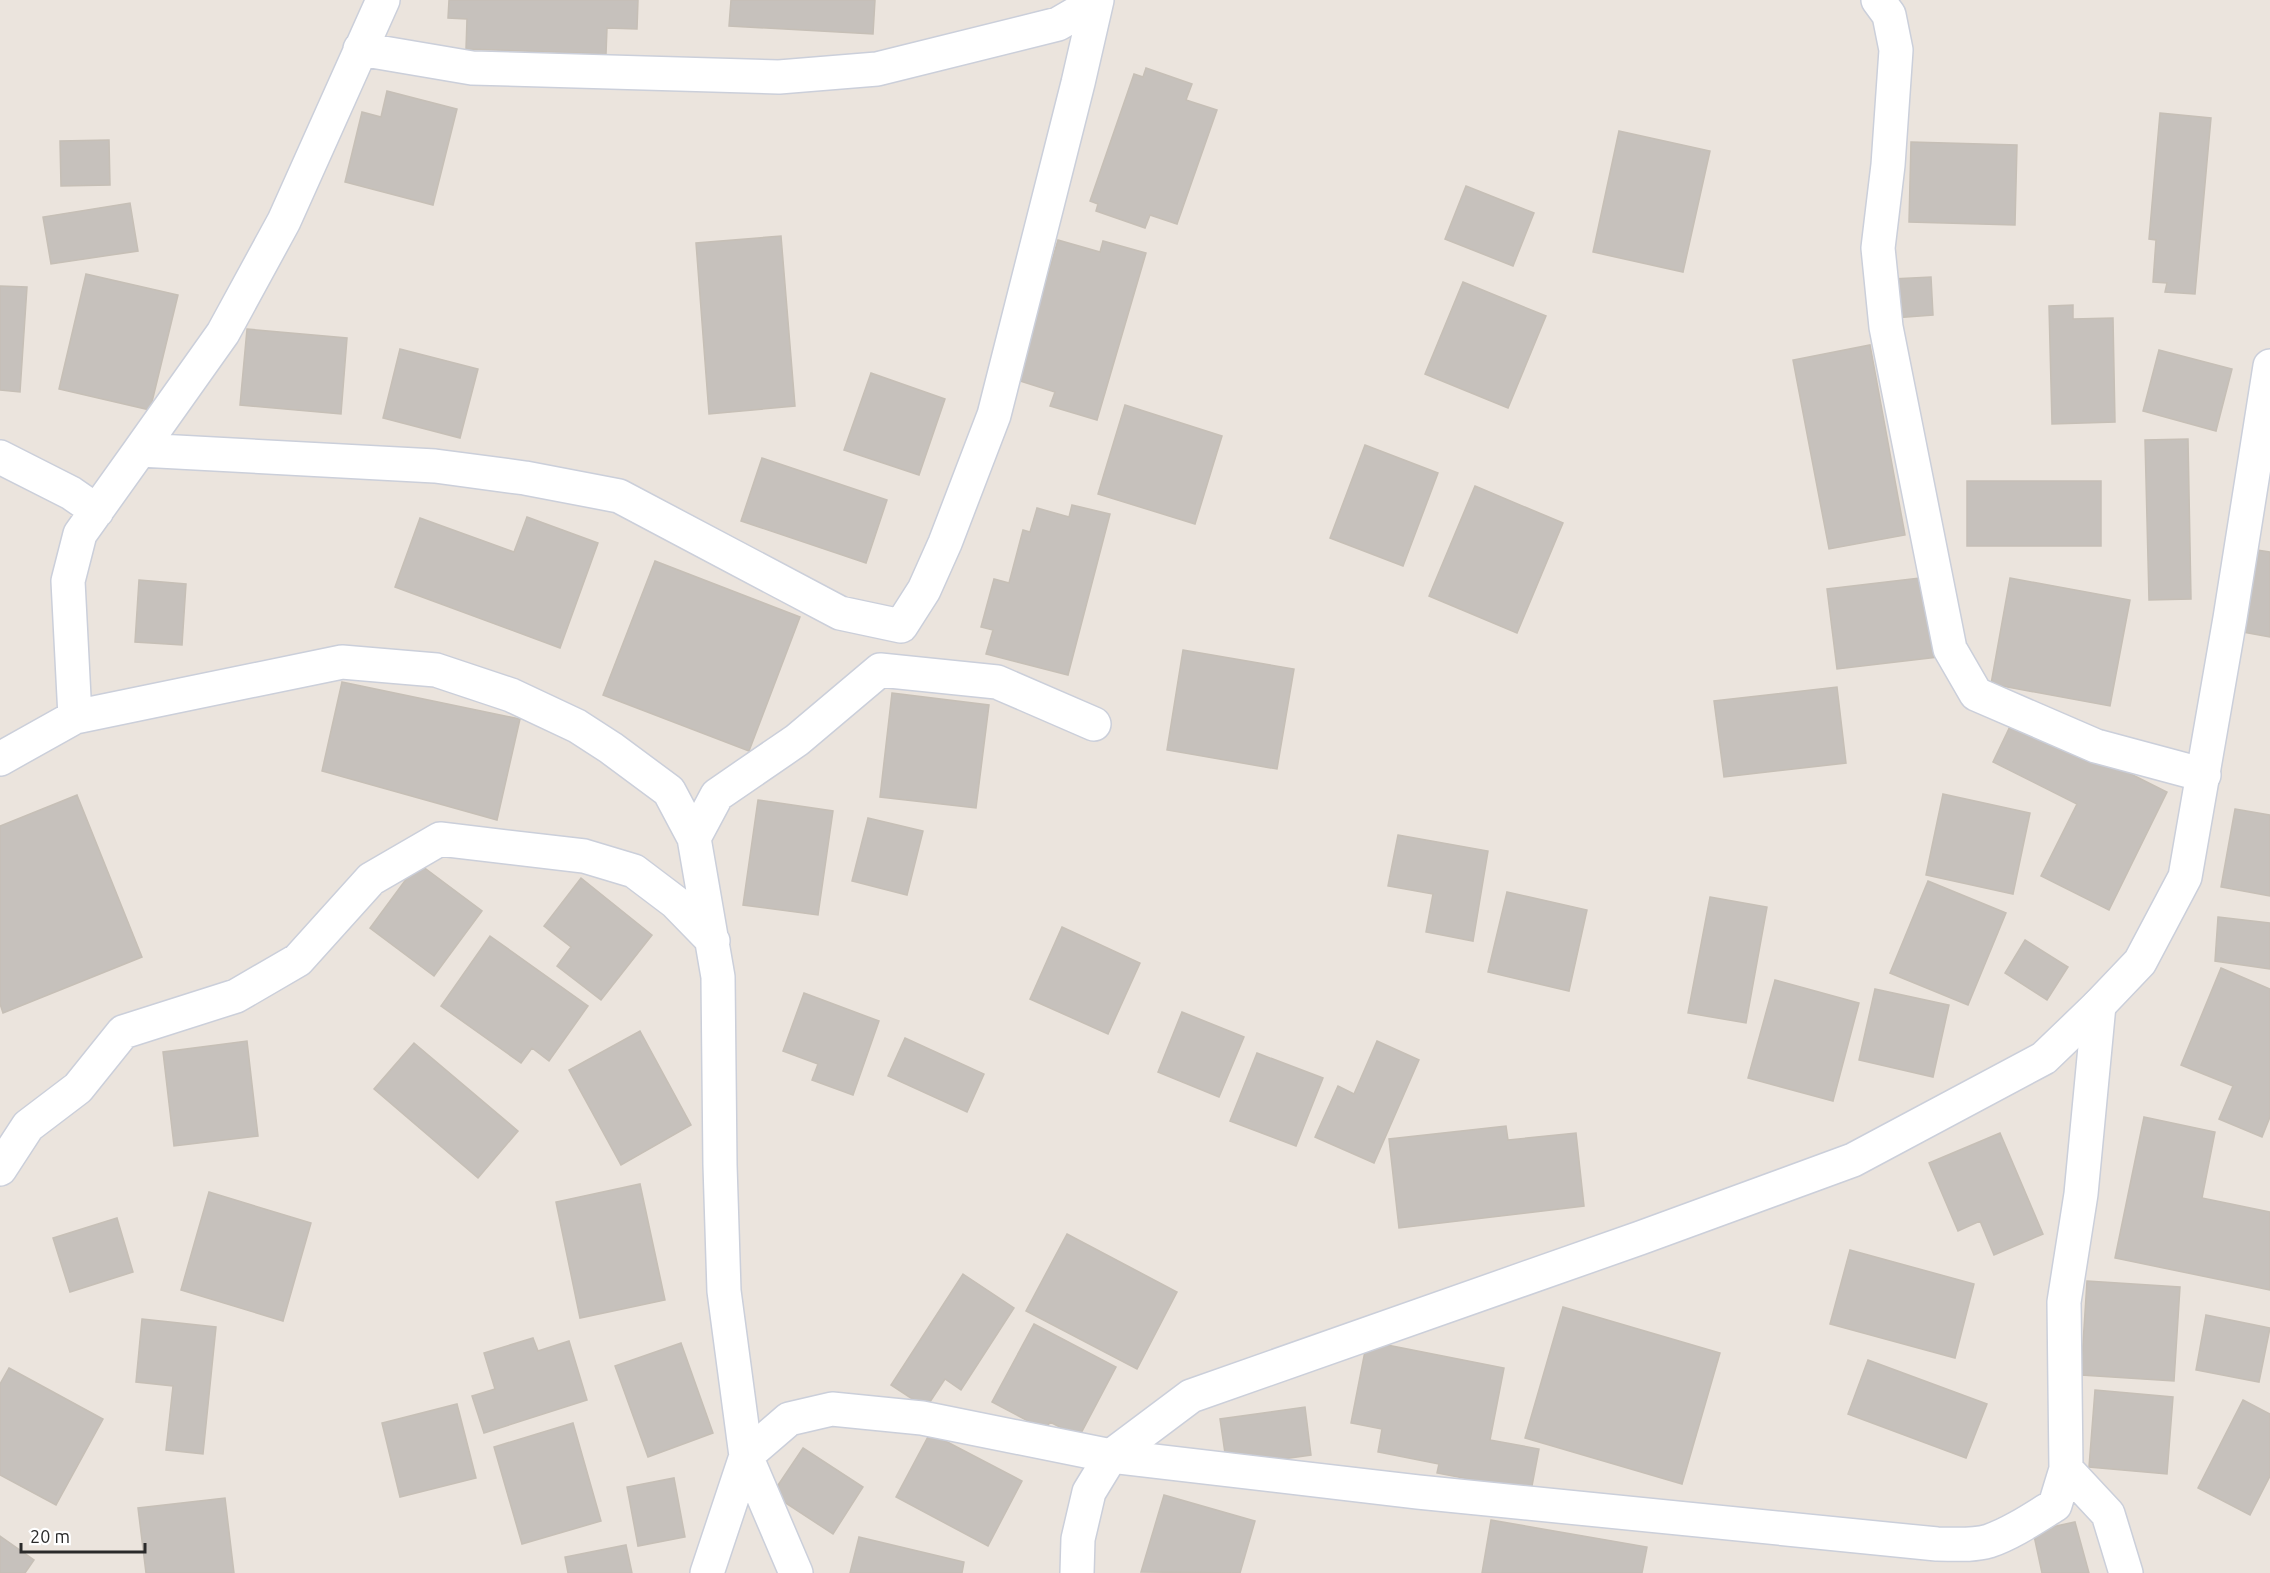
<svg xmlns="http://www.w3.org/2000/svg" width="2270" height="1573" font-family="Ubuntu,sans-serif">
  <rect width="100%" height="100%" fill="#ebe4dd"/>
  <!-- building -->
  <path fill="#c6c1bc" stroke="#c6bfb6" stroke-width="1.5" d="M449,0H638L637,29L607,28L606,54L466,49L467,19L448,18Z
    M731,0H875L873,34L729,26Z
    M1146,68L1192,84L1186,100L1217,110L1177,224L1150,215L1145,228L1096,211L1098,204L1090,201L1134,74L1143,77Z
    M387,91L457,109L433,205L345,182L362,112L381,117Z
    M2160,113L2211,118L2195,294L2165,292L2167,283L2153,282L2156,240L2149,239Z
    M1619,131L1710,151L1683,272L1593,252Z
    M109,140L110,185L61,186L60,141Z
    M1911,142L2017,145L2015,225L1909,222Z
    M1466,186L1534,213L1513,266L1445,239Z
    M130,203L138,251L51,264L43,217Z
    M781,236L795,406L709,414L696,243Z
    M1058,240L1100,252L1103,241L1146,253L1097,420L1050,406L1055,392L1017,380Z
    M86,274L178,295L150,410L59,389Z
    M1931,277L1933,315L1894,318L1892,279Z
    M1463,282L1546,316L1508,408L1425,374Z
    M0,286L27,287L20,392L0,390Z
    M2073,305V319L2113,318L2115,422L2052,424L2049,306Z
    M247,329L347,338L341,414L240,405Z
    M1870,345L1905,535L1829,549L1793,360Z
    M400,349L478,369L460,438L383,418Z
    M2159,350L2232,369L2216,431L2143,411Z
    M871,373L945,399L919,475L844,450Z
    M1125,405L1222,436L1195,524L1098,494Z
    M2188,439L2191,599L2149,600L2145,440Z
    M1365,445L1438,473L1403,566L1330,538Z
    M762,458L887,500L866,563L741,521Z
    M1967,481H2101V546H1967Z
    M1475,486L1563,523L1517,633L1429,596Z
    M1072,505L1110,514L1068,675L986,654L993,630L981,627L994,579L1009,583L1023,530L1030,532L1037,508L1069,517Z
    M527,517L598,543L560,648L395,587L420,518L514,552Z
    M2257,550L2270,552V637L2242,632Z
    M655,561L800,617L749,751L603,695Z
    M1928,577L1938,657L1837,669L1827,589Z
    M2010,578L2130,600L2110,706L1991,684Z
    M139,580L186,584L182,645L135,642Z
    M1183,650L1294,669L1277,769L1167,750Z
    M342,682L520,719L497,820L322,771Z
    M1837,687L1846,763L1724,777L1714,701Z
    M892,693L989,705L976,808L880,797Z
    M2015,716L2167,792L2109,910L2041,876L2077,804L1993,762Z
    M1943,794L2030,813L2013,894L1926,875Z
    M77,795L142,957L3,1013L0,1004V826Z
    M758,800L833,811L818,915L743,905Z
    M2235,809L2270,815V896L2221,887Z
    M868,818L923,831L907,895L852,881Z
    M1398,835L1488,851L1473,941L1426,932L1433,894L1388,886Z
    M418,863L482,911L434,976L370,928Z
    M581,878L652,935L601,1000L557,966L571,947L544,926Z
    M1928,881L2006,913L1968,1005L1890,973Z
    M1507,892L1587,910L1569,991L1488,972Z
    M1710,897L1767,907L1746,1023L1688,1013Z
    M2218,917L2270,923V969L2215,961Z
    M1062,927L1140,963L1108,1034L1030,999Z
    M490,936L588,1006L549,1061L532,1048L521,1063L441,1006Z
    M2025,940L2068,967L2047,1000L2005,973Z
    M2221,968L2270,989V1117L2262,1137L2219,1119L2233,1086L2181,1065Z
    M1775,980L1859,1003L1833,1101L1748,1078Z
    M1875,989L1949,1005L1933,1077L1859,1060Z
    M804,993L879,1021L853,1095L812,1080L818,1064L783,1051Z
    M1182,1012L1244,1037L1219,1097L1158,1072Z
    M640,1031L691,1125L621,1165L569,1070Z
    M905,1038L984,1074L967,1112L888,1076Z
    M247,1041L258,1136L174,1146L163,1052Z
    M1377,1041L1419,1060L1374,1163L1315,1137L1338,1086L1354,1094Z
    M414,1043L518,1131L478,1178L374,1089Z
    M1257,1053L1323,1078L1296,1146L1230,1121Z
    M2144,1117L2215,1132L2202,1198L2270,1212V1290L2115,1258Z
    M1506,1126L1508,1140L1576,1133L1584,1206L1399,1228L1389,1139Z
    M2000,1133L2043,1234L1994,1255L1980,1221L1958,1231L1929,1163Z
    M640,1184L665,1300L580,1318L556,1202Z
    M209,1192L311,1223L283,1321L181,1290Z
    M117,1218L133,1272L70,1292L53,1238Z
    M1067,1234L1177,1292L1137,1369L1026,1311Z
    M1850,1250L1974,1284L1955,1358L1830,1324Z
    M963,1274L1014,1308L961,1390L945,1379L926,1408L891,1385Z
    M2087,1281L2180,1287L2174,1381L2081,1375Z
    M1563,1307L1720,1353L1682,1484L1525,1438Z
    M2206,1315L2270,1328L2259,1382L2196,1370Z
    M142,1319L216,1327L203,1454L166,1450L173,1386L136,1382Z
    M1034,1324L1116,1367L1079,1437L1050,1422L1045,1430L992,1402Z
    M533,1338L538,1351L569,1341L587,1400L484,1433L472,1396L495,1389L484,1353Z
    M1367,1341L1504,1368L1490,1440L1539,1449L1531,1491L1437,1473L1439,1464L1378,1452L1382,1429L1351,1423Z
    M681,1343L713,1433L648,1457L615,1366Z
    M1868,1360L1987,1404L1966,1458L1848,1414Z
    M9,1368L103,1419L56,1505L0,1475V1384Z
    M2095,1390L2173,1397L2167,1474L2089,1467Z
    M2243,1400L2270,1414V1476L2250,1515L2198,1488Z
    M457,1404L476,1478L400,1497L382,1423Z
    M1305,1407L1311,1455L1227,1467L1220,1419Z
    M573,1423L601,1521L522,1544L494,1447Z
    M930,1433L1022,1481L988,1546L896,1497Z
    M803,1448L863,1487L833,1534L772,1494Z
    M674,1478L685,1537L638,1546L627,1487Z
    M1164,1495L1255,1521L1240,1573L1141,1572Z
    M225,1498L234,1573H146L138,1508Z
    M1491,1520L1647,1547L1642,1573H1482Z
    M2075,1522L2089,1573H2042L2033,1531Z
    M0,1536L34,1560L25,1573H0Z
    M859,1537L964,1562L962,1573H850Z
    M626,1545L632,1573H568L565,1557Z"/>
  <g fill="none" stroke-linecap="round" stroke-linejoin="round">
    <defs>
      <path id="minor" d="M1878,0L1889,15L1896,50L1888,165L1878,248L1886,327L1950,649L1976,694L2096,746L2204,775
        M360,49L472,68L779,77L877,69L1058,24L1096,2
        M140,450L223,333L284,221L383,0
        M0,457L71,493L97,511
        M75,717L68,581L80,534L140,450L435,466L525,478L619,496L840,613L901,626L924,590L945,543L994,415L1078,83L1097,0
        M0,759L75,717L342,662L436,670L511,695L577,726L611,748L669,791L694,838L718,977L720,1165L724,1291L746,1456L796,1573
        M694,838L717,795L797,740L880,670L997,682L1094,724
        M2099,1005L2081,1194L2064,1302L2066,1469L2108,1514L2126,1573
        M0,1169L28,1126L78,1088L123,1032L236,996L298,960L371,879L440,839L584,856L634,871L675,902L713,941
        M707,1573L746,1456L789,1419L832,1409L922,1418L1111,1456L1418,1492L1937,1544C1954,1544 1972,1546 1989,1541C2012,1533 2034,1518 2055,1505L2066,1469"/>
      <path id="secondary" d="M1077,1573L1078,1539L1089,1492L1111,1456L1191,1396L1640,1238L1853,1160L2044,1058L2099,1005L2140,962L2185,877L2230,618L2270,366"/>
    </defs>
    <!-- minor casing -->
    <use href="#minor" stroke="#cbcfda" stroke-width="36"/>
    <!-- secondary casing -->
    <use href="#secondary" stroke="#cbcfda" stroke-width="36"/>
    <!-- minor -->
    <use href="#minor" stroke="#fff" stroke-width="33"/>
    <!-- secondary -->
    <use href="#secondary" stroke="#fff" stroke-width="33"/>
  </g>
  <!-- scale -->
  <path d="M21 1543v9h124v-9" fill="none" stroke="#2a2a2a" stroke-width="3"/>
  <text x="30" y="1543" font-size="18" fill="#2a2a2a" stroke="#ffffff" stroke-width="4.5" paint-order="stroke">20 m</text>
</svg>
